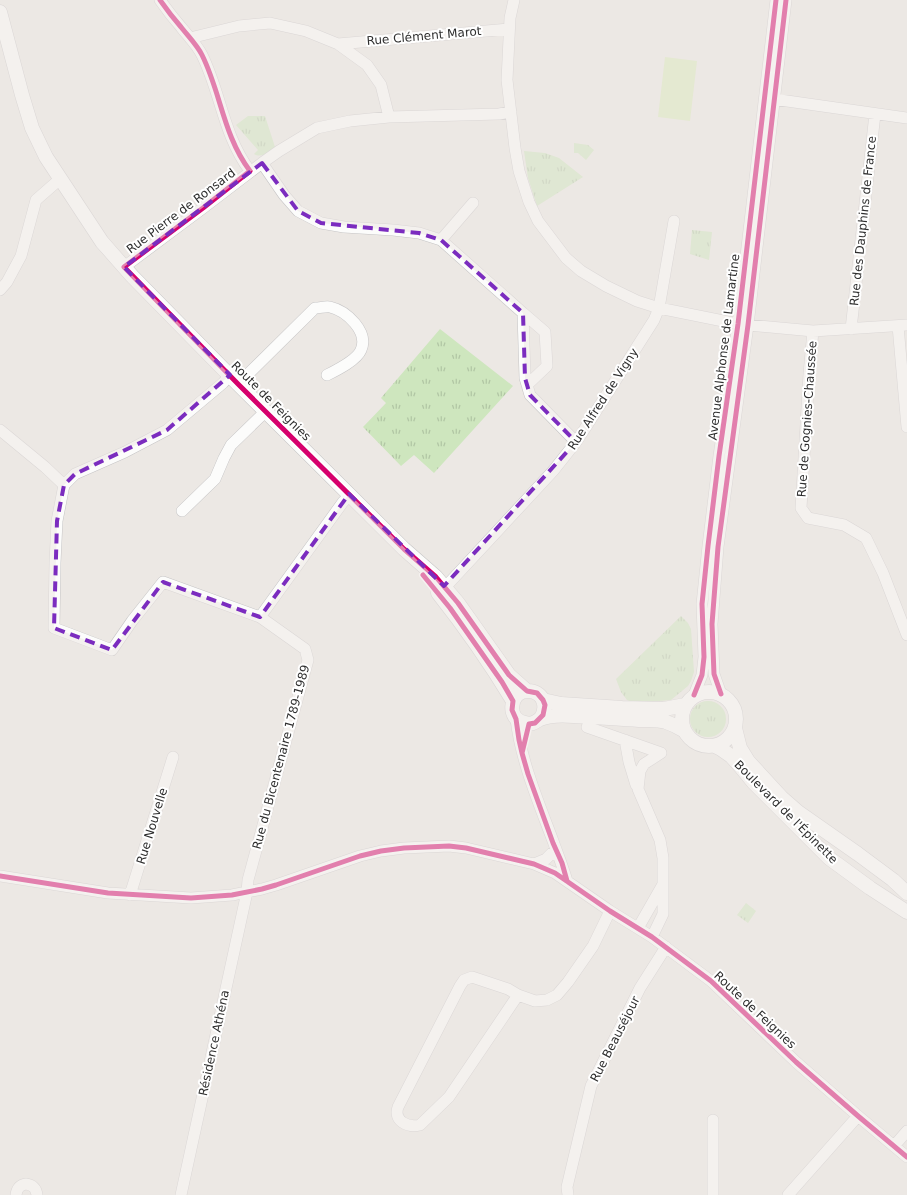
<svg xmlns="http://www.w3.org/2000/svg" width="907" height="1195" font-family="'DejaVu Sans',sans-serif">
  <defs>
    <pattern id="grass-tufts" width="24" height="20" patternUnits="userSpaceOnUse" patternTransform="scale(1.25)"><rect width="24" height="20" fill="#cee6be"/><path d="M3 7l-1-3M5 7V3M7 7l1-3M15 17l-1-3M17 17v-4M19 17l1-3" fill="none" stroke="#b1c6a4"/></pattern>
  </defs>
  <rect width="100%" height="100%" fill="#ece8e4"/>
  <!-- grass -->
  <path fill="url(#grass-tufts)" d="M248,116H265L275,147C269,151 262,159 254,154L258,150L236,125Z
    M574,143L588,145L594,150L586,160L578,153H574Z
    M524,151L545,153L559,158L583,177L537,206L528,178Z
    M692,230L712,232L709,260L690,254Z
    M440,329L513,386L434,473L414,455L401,466L363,427L386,403L381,398Z
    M681,616L688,623L691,629L694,672L691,681L688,686L671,700L635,703L627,700L621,692L616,679Z
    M690 719a18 18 0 1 1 36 0a18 18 0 1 1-36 0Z
    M746,903L756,911L748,923L737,915Z"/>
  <!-- pitch -->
  <path fill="#d9eabb" d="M665,57L697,61L690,121L658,117Z"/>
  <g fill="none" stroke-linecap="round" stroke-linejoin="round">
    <defs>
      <path id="minor" d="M160,0C167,10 174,19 181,27C188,36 197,45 202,55C221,93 223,135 250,171
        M514,0L510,18L507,80L515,148L519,171L529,202L538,221L566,258L581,271L606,286L637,301L659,308L738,324L813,331L907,325
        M190,38L239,26L270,23L306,31L338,44L367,65L381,85L389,117
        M338,44L509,29
        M766,98L907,118
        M262,163L284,195L298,211L321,223L344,227L393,230L419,233L441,240L523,313L525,378L530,395L576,442
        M441,240L473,203
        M124,267L203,208L262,163L279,151L317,128L350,121L389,117L499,114L511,112
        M0,290L7,282L21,256L36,200L60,179
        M523,313L545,332L547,366L527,385
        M898,326L907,427
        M851,329L875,114
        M813,331L809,374L801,508L808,518L844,525L866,538L883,573L907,635
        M238,384L315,308C320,308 326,306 330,307C347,311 369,332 361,350C357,360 337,370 327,375
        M0,430L45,467L64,485L57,521L55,563L54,628L112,650L132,621L163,582L260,617
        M64,485L75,474L125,452L167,430L223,383L230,375
        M182,511L215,479L224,458L231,445L266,411
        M438,591L450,582L553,471L576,442L584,430L654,320L659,308L674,221
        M721,694L714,674L712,624L718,547L748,325L786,0
        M694,695L702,675L704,657L702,604L708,546L719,456L738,324L776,0
        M516,719C521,761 538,801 553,841C558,855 563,867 567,881
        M587,727L661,753
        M625,740L629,762L636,785
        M534,864L546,859L552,853
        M0,876L108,893L191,898L232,895L262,889L276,885L360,856L381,851L404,848L449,846L466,848L534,864L555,873L610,911L652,937L711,981L796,1062L858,1116L907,1157
        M130,895L173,757
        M638,928L662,886
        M652,937L663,914V858L660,840L638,789L640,771L644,764L661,753
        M518,995L449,1097L420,1125C408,1128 393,1121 398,1107L460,986L464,980L472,977L508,989L518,995L535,1001L547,1000L557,995L568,982L593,946L610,911
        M894,1146L907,1131
        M16,1195C17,1188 20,1185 26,1184C33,1185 36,1188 37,1195
        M181,1195L247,892L248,880L308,660L305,649L260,617L343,502L350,495
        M568,1195L567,1187L591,1086L640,988L666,947
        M713,1195V1120
        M788,1195L858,1116"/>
      <path id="tertiary" d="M0,12L22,95L32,128L46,157L102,242L132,276L238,384L404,549L436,577L458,603L509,675L527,691
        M438,593C465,627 490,663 513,701
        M682 719a27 27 0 1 1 54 0a27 27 0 1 1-54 0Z
        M543,700L561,704L622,708L664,709L685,705
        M540,719C548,709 545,692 529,691C509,690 506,720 525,723C532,725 535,722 540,719C550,715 563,715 574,716C595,717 617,718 639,720C647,720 658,719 666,722C672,724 678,727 683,730
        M735,728L740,748L748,761L782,798L798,812L858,854L893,880L907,893
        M715,746L721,749L731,756L740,766L754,783L829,858L870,888L907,912"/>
    </defs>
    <!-- minor casing -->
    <use href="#minor" stroke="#c5c4c5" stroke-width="12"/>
    <!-- tertiary casing -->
    <use href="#tertiary" stroke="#c5c4c5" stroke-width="15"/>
    <!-- minor -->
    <use href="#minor" stroke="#fcfcfb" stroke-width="11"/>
    <!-- tertiary -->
    <use href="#tertiary" stroke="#fcfcfb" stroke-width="14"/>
    <defs>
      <path id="cycleway" d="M160,0C167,10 174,19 181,27C188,36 197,45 202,55C221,93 223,135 250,171L203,208L124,267L238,384L404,549L436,577L458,603L509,675L527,691L537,693L543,700L545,705L543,715L535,723L529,724L522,753
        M423,575L450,608L502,682L513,701L512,710L516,719L519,740L522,753L528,774L553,843L562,863L567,881
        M721,694L714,674L712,624L718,547L748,325L786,0
        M694,695L702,675L704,657L702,604L708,546L719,456L738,324L776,0
        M0,876L108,893L191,898L232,895L262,889L276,885L360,856L381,851L404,848L449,846L466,848L534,864L555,873L610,911L652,937L711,981L796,1062L858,1116L907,1157"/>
    </defs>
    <!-- cycleway casing -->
    <use href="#cycleway" stroke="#fff" stroke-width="8"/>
    <!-- cycleway -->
    <use href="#cycleway" stroke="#d6006c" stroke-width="5"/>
  </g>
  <!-- marked area -->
  <path d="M0 0H907V1195H0ZM262,163L298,211L321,223L419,233L441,240L523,313L525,378L530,395L576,442L444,586L349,494L260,617L163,582L112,650L54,628L57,521L64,485L75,474L167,430L230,375L124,267Z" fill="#ece8e4" fill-opacity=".55" fill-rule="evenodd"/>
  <path fill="none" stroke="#7b2cbf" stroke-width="4" stroke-dasharray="10 6" stroke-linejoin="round" d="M262,163L298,211L321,223L419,233L441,240L523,313L525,378L530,395L576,442L444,586L349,494L260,617L163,582L112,650L54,628L57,521L64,485L75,474L167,430L230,375L124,267Z"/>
  <g text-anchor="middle" stroke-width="4" stroke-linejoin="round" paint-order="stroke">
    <!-- street labels -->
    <g font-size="12" fill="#2e2e2e" stroke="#fff">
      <text transform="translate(424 36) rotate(-5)" y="4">Rue Clément Marot</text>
      <text transform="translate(181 211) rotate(-37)" y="4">Rue Pierre de Ronsard</text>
      <text transform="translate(863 221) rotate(-84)" y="4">Rue des Dauphins de France</text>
      <text transform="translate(724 347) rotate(-83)" y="4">Avenue Alphonse de Lamartine</text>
      <text transform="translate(603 399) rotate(-57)" y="4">Rue Alfred de Vigny</text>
      <text transform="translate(271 401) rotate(45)" y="4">Route de Feignies</text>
      <text transform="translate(807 419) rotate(-86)" y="4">Rue de Gognies-Chaussée</text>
      <text transform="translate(281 757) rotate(-75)" y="4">Rue du Bicentenaire 1789-1989</text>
      <text transform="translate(786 812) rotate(45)" y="4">Boulevard de l'Épinette</text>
      <text transform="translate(152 826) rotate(-73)" y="4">Rue Nouvelle</text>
      <text transform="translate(755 1010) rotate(43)" y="4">Route de Feignies</text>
      <text transform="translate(615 1039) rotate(-63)" y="4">Rue Beauséjour</text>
      <text transform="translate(214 1043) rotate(-78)" y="4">Résidence Athéna</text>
    </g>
  </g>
</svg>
